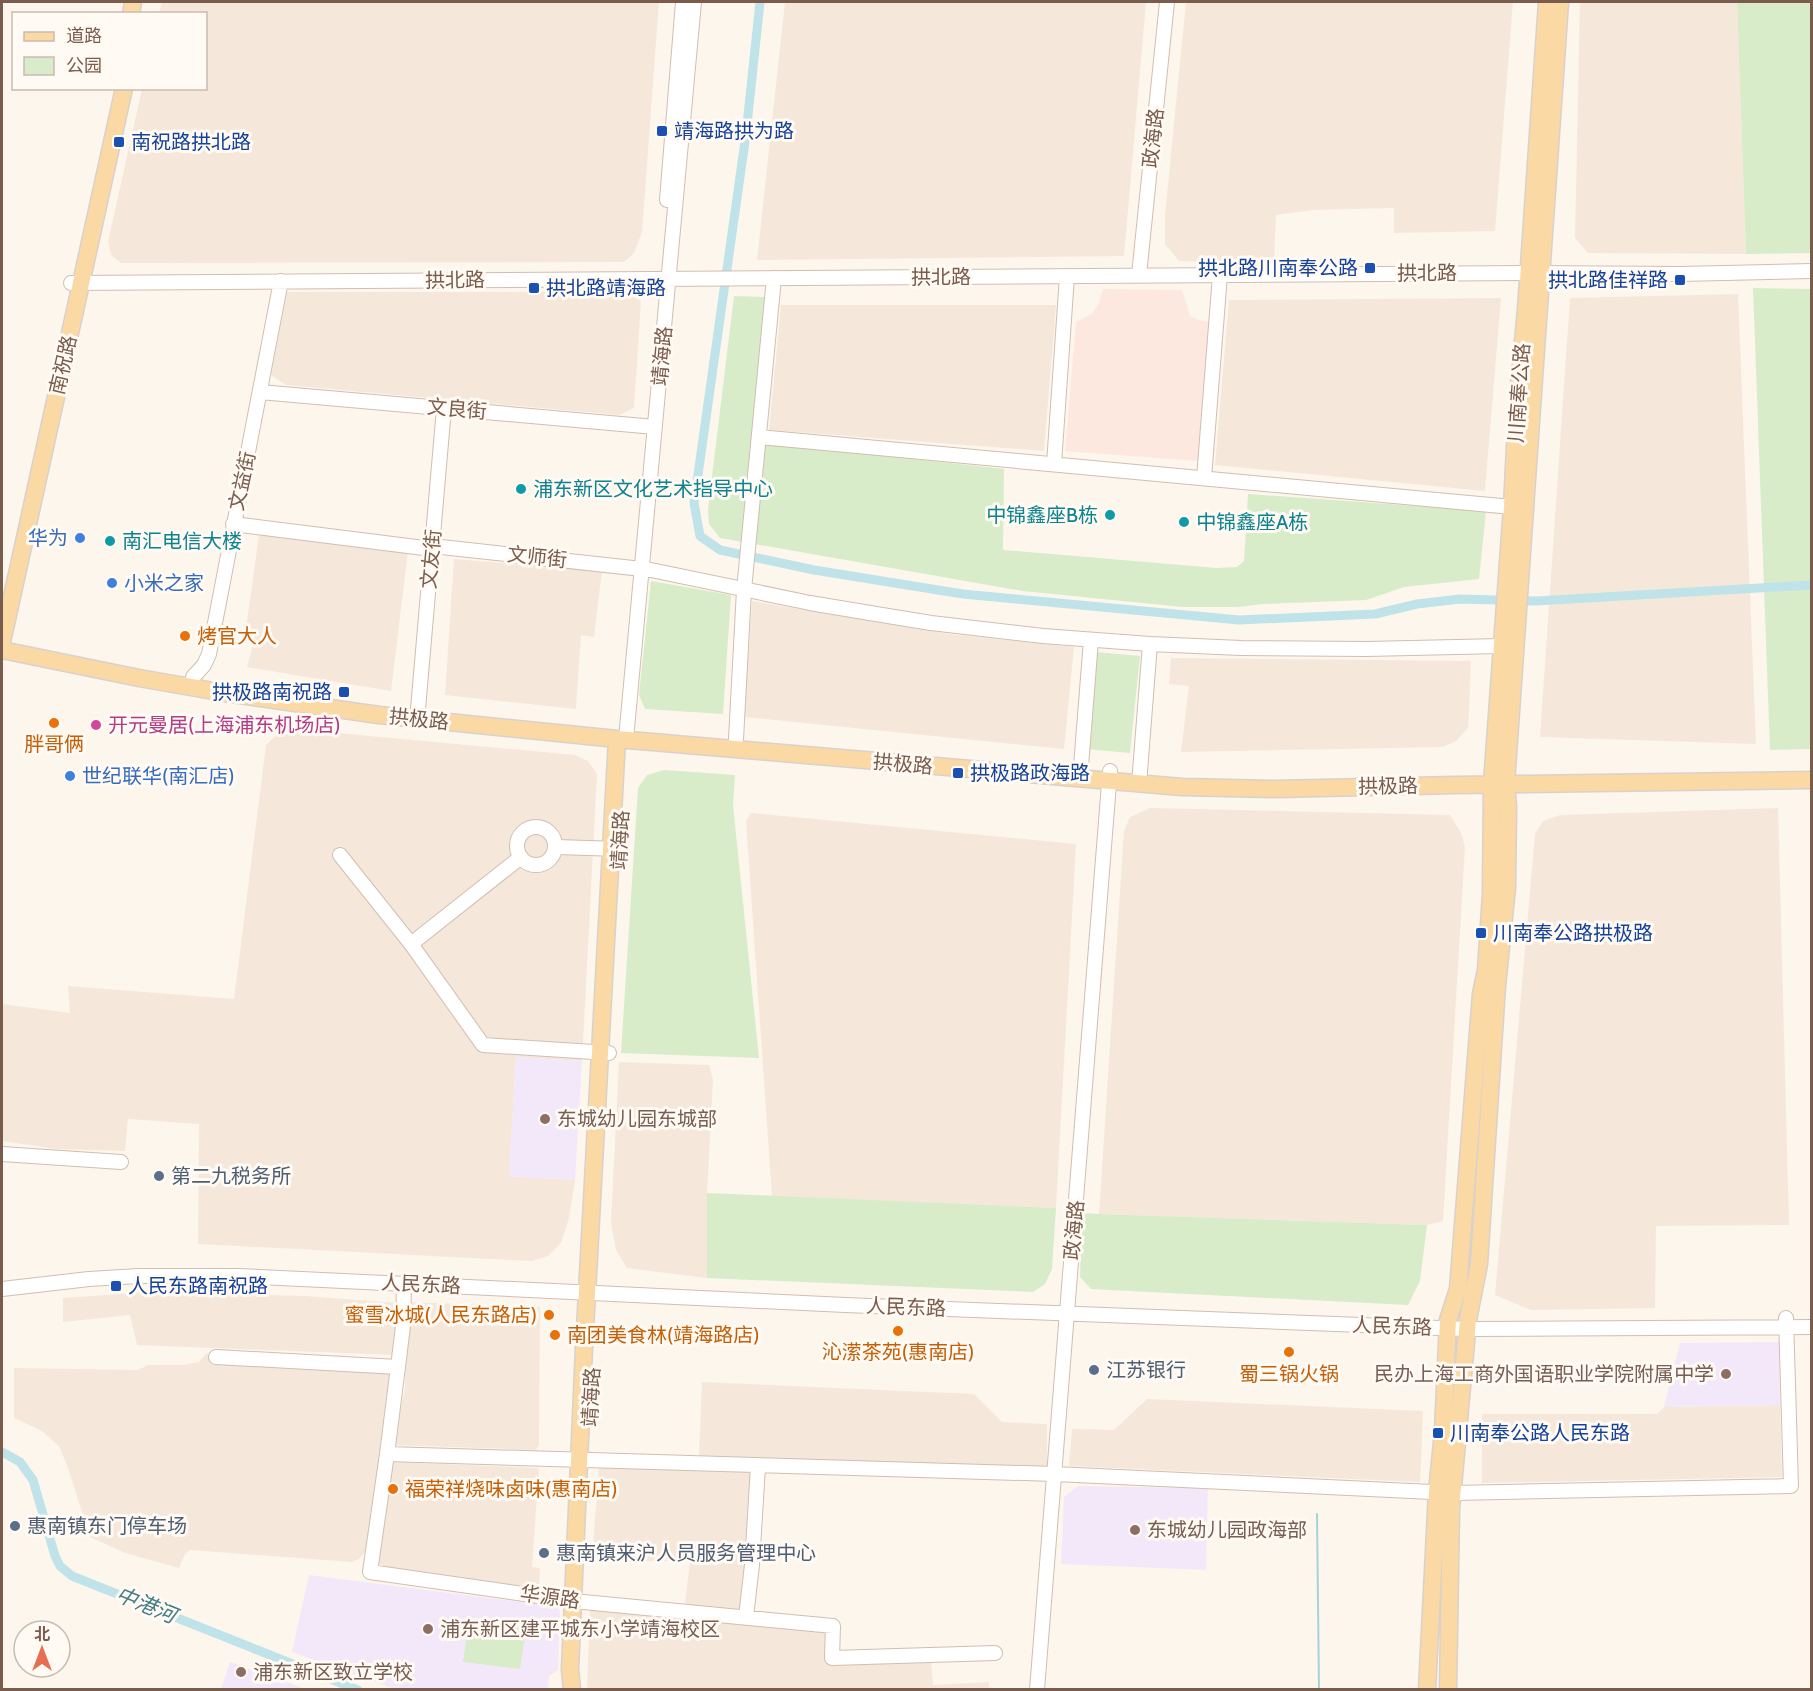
<svg xmlns="http://www.w3.org/2000/svg" width="1813" height="1691" font-family="Cabin,'Noto Sans SC',sans-serif">
  <rect width="100%" height="100%" fill="#fdf6ec"/>
  <!-- residential -->
  <path fill="#f5e8da" d="M162,2H659L642,232L634,253L624,262L121,263L111,255L108,242L142,89L206,88V14L159,13Z
    M785,2H1146L1124,256L757,260Z
    M1186,2H1513L1495,231L1394,233V208L1313,210L1276,215L1274,263L1179,261L1165,244V215Z
    M1580,2H1737L1746,254L1588,253L1575,238Z
    M287,292H624L641,301L634,408L619,415L286,385L271,375Z
    M1738,294L1756,744L1540,737L1570,298Z
    M1501,298L1485,491L1215,465L1229,300Z
    M781,305H1056L1044,451L769,430Z
    M259,535L408,551L391,691L247,667L255,638L245,636Z
    M454,559L602,571L594,637L581,635L576,709L445,695Z
    M752,601L949,634L1074,647L1064,749L744,717Z
    M1171,658L1471,661L1468,728L1456,741L1443,747L1181,752L1189,686L1169,684Z
    M284,728L575,755L588,761L597,774L582,1061L516,1057L509,1176L575,1180L569,1218L561,1243L548,1256L532,1261L198,1244L199,1124L128,1119L125,1151L57,1149L2,1141V1004L70,1013L68,986L234,999L266,745Z
    M1150,808L1450,815L1461,833L1465,847L1443,1221L1427,1225L1099,1214L1124,831L1130,817Z
    M1778,808L1789,1225L1656,1226L1655,1308L1531,1310L1495,1295L1535,834L1543,821L1560,815Z
    M751,813L1076,844L1056,1208L772,1196L746,821Z
    M619,1062L709,1065L713,1080L707,1193V1278L627,1268L616,1250L611,1223Z
    M149,1292L306,1296L398,1303L394,1355L137,1345L130,1315L63,1322V1298Z
    M407,1302L540,1307L539,1445L536,1450L393,1445L405,1389Z
    M217,1349L392,1362L366,1551L359,1559L352,1562L190,1550L185,1554L179,1568L125,1553L90,1537L68,1468L59,1446L42,1431L14,1418V1368L138,1370L148,1365H183L199,1362L206,1354Z
    M702,1382L974,1394L1002,1422L1047,1424V1467L699,1457Z
    M1147,1399L1423,1411L1420,1482L1069,1466L1072,1429L1114,1430Z
    M1780,1405L1782,1477L1482,1483V1414H1657L1664,1407Z
    M393,1462L539,1468L532,1567L540,1568L539,1591L377,1568Z
    M599,1468L754,1470L747,1563L740,1609L685,1604L690,1561H592Z
    M590,1606L828,1629L829,1660H931L933,1685L989,1682V1689L587,1690Z"/>
  <!-- commercial -->
  <path fill="#fde8e0" d="M1103,289L1182,290L1190,316L1198,320L1212,322L1202,456L1197,461L1065,451L1076,322L1092,314L1098,305Z"/>
  <!-- education -->
  <path fill="#f3e8fa" d="M516,1057L582,1061L575,1180L509,1176Z
    M1779,1342L1780,1405L1664,1407L1680,1343Z
    M1078,1486L1208,1488L1206,1570L1061,1564L1064,1497Z
    M309,1575L560,1607L558,1670L549,1676L548,1689H395L292,1652Z
    M230,1662L306,1689H221Z"/>
  <!-- green -->
  <path fill="#d8ecc9" d="M1737,2H1811V253L1746,254Z
    M1753,288L1811,289V749L1770,750Z
    M734,296L765,297L753,441L1004,469L1003,550L1217,568L1237,567L1244,561L1248,494L1486,511L1479,579L1404,587L1366,600L1264,604L1238,607H1183L1023,591L720,538L709,524L708,509Z
    M651,581L731,595L723,714L645,709L639,695Z
    M1095,652L1140,656L1130,753L1086,749Z
    M664,770L735,775L733,805L759,1058L621,1053L638,788L647,775Z
    M707,1193L1056,1208L1052,1269L1045,1284L1033,1292L707,1278Z
    M1082,1213L1099,1214L1427,1225L1420,1281L1408,1305L1091,1289L1080,1277Z
    M469,1620L526,1628L520,1669L463,1662Z"/>
  <g fill="none" stroke-linecap="round" stroke-linejoin="round">
    <!-- stream -->
    <path stroke="#a5d3da" stroke-width="2" d="M1317,1514L1319,1690"/>
    <!-- canal -->
    <path stroke="#bfe3e8" stroke-width="9" d="M760,2L746,134L694,503L700,536L720,550L814,570L963,594L1239,620L1375,614L1417,604L1460,599L1536,601L1812,585
      M2,1452L20,1462L33,1480L55,1556L60,1566L72,1576L358,1690"/>
    <defs>
      <path id="minor" d="M667,200L683,2
        M1139,275L1167,2
        M71,283L1528,273L1680,274L1812,271
        M260,392L655,427
        M759,437L1512,507
        M1054,464L1067,276
        M1204,478L1220,275
        M233,524L432,549
        M432,546L651,570L810,603L876,614L931,623L1043,636L1150,644L1241,648L1366,649L1502,646
        M193,677L204,665L209,654L281,281
        M418,709L444,408
        M626,739L694,2
        M736,739L744,590L774,278
        M1080,779L1091,640
        M1139,784L1150,644
        M517 846a19 19 0 1 1 38 0a19 19 0 1 1-38 0Z
        M556,847L620,849
        M340,855L411,944L483,1045L609,1053
        M411,944L521,857
        M2,1154L121,1162
        M2,1289L89,1279L139,1276H239L845,1305L1467,1329L1812,1327
        M216,1357L398,1367L387,1454L1055,1474L1453,1493L1791,1486L1786,1318
        M398,1367L403,1326L404,1283
        M387,1454L370,1572L573,1601L833,1626L832,1658L995,1653
        M746,1617L752,1565L758,1466
        M1037,1690L1110,771"/>
      <path id="major" d="M131,14L133,2
        M2,642L124,88
        M2,650L139,678L225,693L379,715L617,739L1182,787L1276,789L1456,785L1812,780
        M572,1690L570,1669L584,1348L617,739
        M1427,1690L1437,1492L1443,1432L1448,1320L1458,1289L1481,994L1486,970L1491,894L1492,784L1512,507L1517,407L1526,310L1547,2
        M1448,1690L1451,1509L1468,1320L1479,1264L1497,986L1507,887L1508,806L1506,784L1560,2"/>
    </defs>
    <!-- minor casing -->
    <use href="#minor" stroke="#d1beb0" stroke-width="16"/>
    <!-- major casing -->
    <use href="#major" stroke="#dad1cd" stroke-width="19"/>
    <!-- minor -->
    <use href="#minor" stroke="#fff" stroke-width="14"/>
    <!-- major -->
    <use href="#major" stroke="#fbd9a5" stroke-width="16"/>
  </g>
  <!-- markers -->
  <g fill="#1a4fb4" stroke="#fffaf3" stroke-width="2">
    <rect x="656" y="125" width="12" height="12" rx="3"/>
    <rect x="113" y="136" width="12" height="12" rx="3"/>
    <rect x="1364" y="262" width="12" height="12" rx="3"/>
    <rect x="1674" y="274" width="12" height="12" rx="3"/>
    <rect x="528" y="282" width="12" height="12" rx="3"/>
    <rect x="338" y="686" width="12" height="12" rx="3"/>
    <rect x="952" y="767" width="12" height="12" rx="3"/>
    <rect x="1475" y="927" width="12" height="12" rx="3"/>
    <rect x="110" y="1280" width="12" height="12" rx="3"/>
    <rect x="1432" y="1427" width="12" height="12" rx="3"/>
  </g>
  <g fill="#0f9aa8" stroke="#fffaf3" stroke-width="2">
    <circle cx="521" cy="489" r="6"/>
    <circle cx="1110" cy="515" r="6"/>
    <circle cx="1184" cy="522" r="6"/>
    <circle cx="110" cy="541" r="6"/>
  </g>
  <g fill="#3f7fe0" stroke="#fffaf3" stroke-width="2">
    <circle cx="80" cy="538" r="6"/>
    <circle cx="112" cy="583" r="6"/>
    <circle cx="70" cy="776" r="6"/>
  </g>
  <g fill="#e8710a" stroke="#fffaf3" stroke-width="2">
    <circle cx="185" cy="636" r="6"/>
    <circle cx="54" cy="723" r="6"/>
    <circle cx="549" cy="1315" r="6"/>
    <circle cx="898" cy="1331" r="6"/>
    <circle cx="555" cy="1335" r="6"/>
    <circle cx="1289" cy="1352" r="6"/>
    <circle cx="393" cy="1489" r="6"/>
  </g>
  <circle fill="#d1479c" stroke="#fffaf3" stroke-width="2" cx="96" cy="725" r="6"/>
  <g fill="#8d6e63" stroke="#fffaf3" stroke-width="2">
    <circle cx="545" cy="1119" r="6"/>
    <circle cx="1726" cy="1374" r="6"/>
    <circle cx="1135" cy="1530" r="6"/>
    <circle cx="428" cy="1629" r="6"/>
    <circle cx="241" cy="1672" r="6"/>
  </g>
  <g fill="#5c6f8a" stroke="#fffaf3" stroke-width="2">
    <circle cx="159" cy="1176" r="6"/>
    <circle cx="1094" cy="1370" r="6"/>
    <circle cx="15" cy="1526" r="6"/>
    <circle cx="544" cy="1553" r="6"/>
  </g>
  <g text-anchor="middle" stroke-width="6" stroke-linejoin="round" paint-order="stroke">
    <!-- transit labels -->
    <g font-size="20" fill="#164399" stroke="#fffaf3" text-anchor="start">
      <text x="674" y="138">靖海路拱为路</text>
      <text x="131" y="149">南祝路拱北路</text>
      <text x="1358" y="275" text-anchor="end">拱北路川南奉公路</text>
      <text x="1668" y="287" text-anchor="end">拱北路佳祥路</text>
      <text x="546" y="295">拱北路靖海路</text>
      <text x="332" y="699" text-anchor="end">拱极路南祝路</text>
      <text x="970" y="780">拱极路政海路</text>
      <text x="1493" y="940">川南奉公路拱极路</text>
      <text x="128" y="1293">人民东路南祝路</text>
      <text x="1450" y="1440">川南奉公路人民东路</text>
    </g>
    <!-- street labels -->
    <g font-size="20" fill="#7a5c4d" stroke="#fffaf3">
      <text transform="translate(1153 138) rotate(-84)" y="7">政海路</text>
      <text x="1427" y="280">拱北路</text>
      <text x="941" y="284">拱北路</text>
      <text transform="translate(455 280) rotate(-1)" y="7">拱北路</text>
      <text transform="translate(662 356) rotate(-85)" y="7">靖海路</text>
      <text transform="translate(63 365) rotate(-77)" y="7">南祝路</text>
      <text transform="translate(1519 393) rotate(-86)" y="7">川南奉公路</text>
      <text transform="translate(457 409) rotate(5)" y="7">文良街</text>
      <text transform="translate(242 481) rotate(-78)" y="7">文益街</text>
      <text transform="translate(537 557) rotate(6)" y="7">文师街</text>
      <text transform="translate(431 559) rotate(-85)" y="7">文友街</text>
      <text transform="translate(419 719) rotate(6)" y="7">拱极路</text>
      <text transform="translate(903 764) rotate(5)" y="7">拱极路</text>
      <text transform="translate(1388 786) rotate(-1)" y="7">拱极路</text>
      <text transform="translate(620 840) rotate(-87)" y="7">靖海路</text>
      <text transform="translate(1074 1230) rotate(-85)" y="7">政海路</text>
      <text transform="translate(421 1284) rotate(3)" y="7">人民东路</text>
      <text transform="translate(906 1307) rotate(2)" y="7">人民东路</text>
      <text transform="translate(1392 1326) rotate(2)" y="7">人民东路</text>
      <text transform="translate(591 1397) rotate(-87)" y="7">靖海路</text>
      <text transform="translate(550 1597) rotate(8)" y="7">华源路</text>
    </g>
    <!-- culture labels -->
    <g font-size="20" fill="#0d838f" stroke="#fffaf3" text-anchor="start">
      <text x="533" y="496">浦东新区文化艺术指导中心</text>
      <text x="1098" y="522" text-anchor="end">中锦鑫座B栋</text>
      <text x="1196" y="529">中锦鑫座A栋</text>
      <text x="122" y="548">南汇电信大楼</text>
    </g>
    <!-- shop labels -->
    <g font-size="20" fill="#366cbe" stroke="#fffaf3" text-anchor="start">
      <text x="68" y="545" text-anchor="end">华为</text>
      <text x="124" y="590">小米之家</text>
      <text x="82" y="783">世纪联华(南汇店)</text>
    </g>
    <!-- food labels -->
    <g font-size="20" fill="#c56008" stroke="#fffaf3" text-anchor="start">
      <text x="197" y="643">烤官大人</text>
      <text x="54" y="751" text-anchor="middle">胖哥俩</text>
      <text x="537" y="1322" text-anchor="end">蜜雪冰城(人民东路店)</text>
      <text x="567" y="1342">南团美食林(靖海路店)</text>
      <text x="898" y="1359" text-anchor="middle">沁潆茶苑(惠南店)</text>
      <text x="1289" y="1381" text-anchor="middle">蜀三锅火锅</text>
      <text x="405" y="1496">福荣祥烧味卤味(惠南店)</text>
    </g>
    <!-- hotel labels -->
    <g font-size="20" fill="#b23c85" stroke="#fffaf3" text-anchor="start">
      <text x="108" y="732">开元曼居(上海浦东机场店)</text>
    </g>
    <!-- education labels -->
    <g font-size="20" fill="#785e54" stroke="#fffaf3" text-anchor="start">
      <text x="557" y="1126">东城幼儿园东城部</text>
      <text x="1714" y="1381" text-anchor="end">民办上海工商外国语职业学院附属中学</text>
      <text x="1147" y="1537">东城幼儿园政海部</text>
      <text x="440" y="1636">浦东新区建平城东小学靖海校区</text>
      <text x="253" y="1679">浦东新区致立学校</text>
    </g>
    <!-- service labels -->
    <g font-size="20" fill="#4e5e75" stroke="#fffaf3" text-anchor="start">
      <text x="171" y="1183">第二九税务所</text>
      <text x="1106" y="1377">江苏银行</text>
      <text x="27" y="1533">惠南镇东门停车场</text>
      <text x="556" y="1560">惠南镇来沪人员服务管理中心</text>
    </g>
    <!-- water labels -->
    <g font-size="21" font-style="italic" fill="#437c86" stroke="#fffaf3">
      <text transform="translate(146 1605) rotate(22)" y="7">中港河</text>
    </g>
  </g>
  <!-- border -->
  <rect width="1813" height="1691" fill="none" stroke="#7a5c4d" stroke-width="6"/>
  <!-- legend -->
  <rect x="12" y="12" width="195" height="78" fill="#fffaf3" stroke="#cabbb1" stroke-width="1.5"/>
  <rect x="24" y="32" width="30" height="9" fill="#fbd9a5" stroke="#cabbb1" stroke-width="1.5"/>
  <text x="66" y="42" font-size="18" fill="#7a5c4d">道路</text>
  <rect x="24" y="57" width="30" height="18" fill="#d8ecc9" stroke="#cabbb1" stroke-width="1.5"/>
  <text x="66" y="72" font-size="18" fill="#7a5c4d">公园</text>
  <!-- north arrow -->
  <g transform="translate(42 1649)"><circle r="28" fill="#fffaf3" stroke="#cabbb1" stroke-width="1.5"/>
  <path d="M0-4.5L10 22L0 15L-10 22Z" fill="#e76f51"/>
  <text y="-9" font-size="16" font-weight="bold" text-anchor="middle" fill="#7a5c4d">北</text>
  </g>
</svg>
